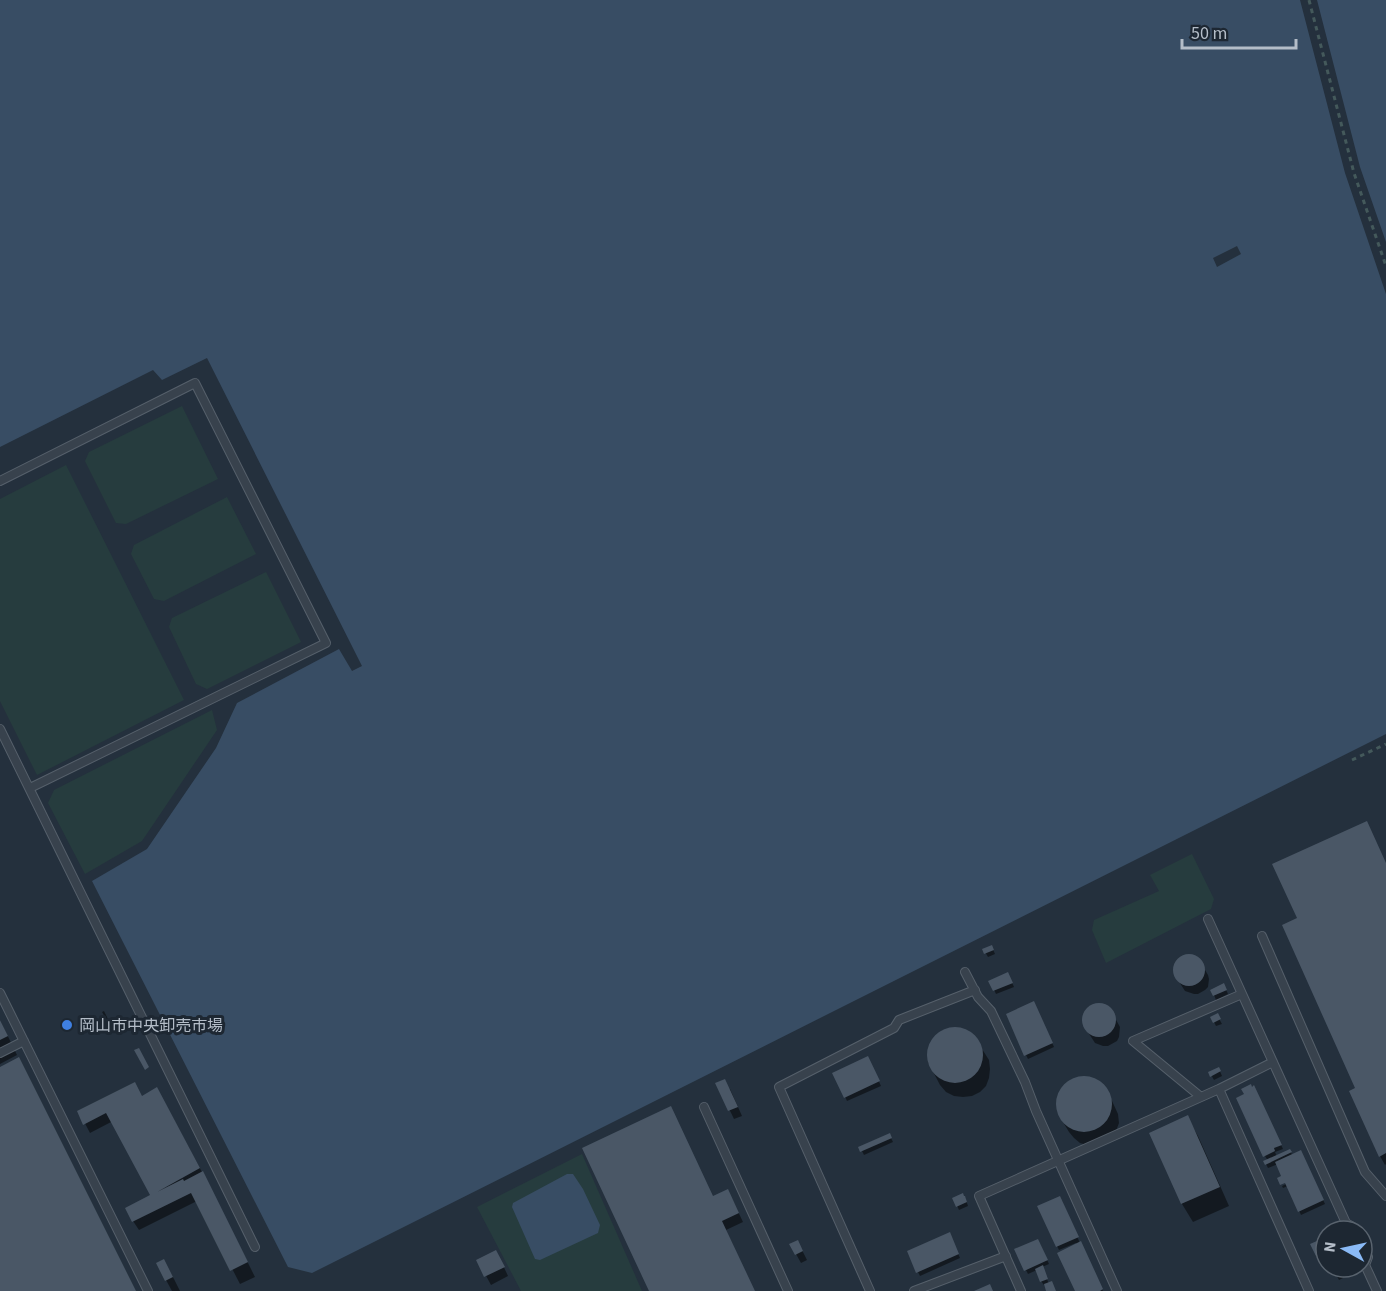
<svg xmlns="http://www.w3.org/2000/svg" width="1386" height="1291" font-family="'Source Sans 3','Noto Sans JP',sans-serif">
  <rect width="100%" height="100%" fill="#24303d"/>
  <!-- green -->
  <path fill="#263c3e" d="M182,406L218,479L126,524L116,523L85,461L89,452Z
    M66,465L184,700L37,775L0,701V499Z
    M227,497L256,554L164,601L154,599L131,554L134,545Z
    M266,572L301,642L207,689L196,684L169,627L172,618Z
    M212,710L217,730L142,841L85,874L48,803L54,790Z
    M1192,854L1214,899L1211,909L1106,963L1092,930L1094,920L1159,891L1150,875Z
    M582,1154L642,1291H521L477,1207Z"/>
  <!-- water -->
  <path fill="#384d64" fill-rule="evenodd" d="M0,0H1300L1345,173L1386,294V734L312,1273L288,1267L92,881L147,849L216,748L237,703L339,649L352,671L362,666L207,358L162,380L153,370L0,447ZM1237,246L1241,254L1217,267L1213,258Z
    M1317,0H1386V242L1360,167Z
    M567,1174H573L583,1189L600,1225L598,1233L540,1260L535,1259L512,1207L513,1203Z"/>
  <!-- shadow -->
  <path fill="#0007" d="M1386,864V1164L1385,1165L1380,1156L1357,1089Z
    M992,947L995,954L988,957L984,950Z
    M1191,956L1198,958L1208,975L1209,979L1208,987L1205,990L1198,994H1194L1185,991L1176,977L1175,968L1176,964L1182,957Z
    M1010,978L1014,987L996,994L990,981Z
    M1224,985L1228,994L1216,1000L1212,990Z
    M1101,1005L1110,1009L1120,1027L1119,1037L1117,1041L1108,1046H1103L1095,1043L1084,1026L1083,1021L1084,1017L1088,1009L1091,1007Z
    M1036,1007L1054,1047L1028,1059L1026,1055Z
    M104,1011L114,1031H113L102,1012Z
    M1217,1015L1222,1024L1216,1026L1212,1018Z
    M0,1020L17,1055L0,1064Z
    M951,1028L960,1029L968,1032L975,1038L989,1060L990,1069L989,1078L986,1086L980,1092L972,1096L963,1097L954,1096L946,1092L940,1085L928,1062V1053L930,1044L935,1037L942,1031Z
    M870,1062L881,1086L847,1101L834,1073Z
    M1219,1069L1222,1076L1214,1080L1210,1073Z
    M1084,1077L1093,1079L1101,1083L1107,1090L1118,1114L1119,1123L1116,1131L1087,1145L1080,1143L1074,1138L1069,1132L1060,1117L1057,1102L1059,1095L1062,1088L1068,1083L1076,1079Z
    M717,1084L730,1089L742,1116L734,1119Z
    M1256,1091L1283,1149L1275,1152L1277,1157L1290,1151L1293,1156H1303L1325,1204L1301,1215L1288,1186L1283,1188L1282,1186L1292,1181L1283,1177L1278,1164L1268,1168L1265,1162L1268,1161L1265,1156Z
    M142,1097L165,1103L210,1187L255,1277L240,1284L197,1201L139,1230L133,1221L152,1196L113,1121L90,1133L79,1112Z
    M1187,1117L1198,1136L1229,1206L1193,1222L1182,1204L1151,1134Z
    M889,1134L893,1142L864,1155L860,1147Z
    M713,1197L732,1199L743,1222L726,1230L754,1291H651Z
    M965,1197L968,1206L959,1210L954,1199Z
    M1062,1201L1079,1241L1103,1291H1077V1245L1076,1243L1059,1250L1057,1246Z
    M951,1237L960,1258L920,1276L918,1272Z
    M1326,1238V1257V1256L1319,1259L1317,1255Z
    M1040,1244L1049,1264L1042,1267L1049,1284L1055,1291H1048L1045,1284L1044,1285L1041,1281L1037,1270L1028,1274L1026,1270Z
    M802,1250L807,1260L801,1263L796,1254Z
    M163,1261L174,1279L180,1291H172L166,1280Z
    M478,1261H501L508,1276L491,1285Z
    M1330,1267H1345L1339,1270L1343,1278L1339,1280L1335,1272L1333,1273Z"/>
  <!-- building -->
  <path fill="#4a5766" d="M1367,821L1386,863V1153L1379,1157L1349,1091L1355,1088L1282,925L1297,918L1272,864Z
    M992,945L994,950L984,954L982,949Z
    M1173 970a16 16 0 1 1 32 0a16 16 0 1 1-32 0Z
    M1008,972L1013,983L993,991L988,981Z
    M1224,983L1227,990L1213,996L1210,990Z
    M1034,1001L1053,1043L1024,1056L1006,1014Z
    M1082 1020a17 17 0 1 1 34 0a17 17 0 1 1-34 0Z
    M1218,1013L1221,1019L1213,1023L1210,1017Z
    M0,1020L8,1036L0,1040Z
    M927 1055a28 28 0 1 1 56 0a28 28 0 1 1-56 0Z
    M139,1048L149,1067L145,1070L134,1050Z
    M868,1056L880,1081L844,1098L832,1073Z
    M19,1057L136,1291H0V1067Z
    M1219,1067L1221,1071L1210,1077L1208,1072Z
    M1056 1104a28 28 0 1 1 56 0a28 28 0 1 1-56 0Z
    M725,1079L738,1107L728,1111L715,1083Z
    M135,1082L142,1096L157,1087L200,1168L157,1192L183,1179L184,1181L203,1171L248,1262L230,1271L191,1193L132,1222L125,1208L150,1195L106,1113L83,1125L77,1111Z
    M1251,1084L1252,1087L1254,1085L1282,1145L1274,1148L1275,1151L1263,1157L1236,1098L1244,1094L1241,1089Z
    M671,1106L713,1196L728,1189L739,1213L722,1221L755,1291H649L582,1148Z
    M1188,1115L1220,1187L1181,1204L1149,1133Z
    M890,1133L892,1138L860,1152L858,1147Z
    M1290,1149L1292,1152L1265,1165L1263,1161Z
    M1301,1150L1324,1200L1298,1212L1285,1183L1280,1185L1277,1178L1281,1176L1275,1162Z
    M963,1193L964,1196H965L967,1202L956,1207L952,1198Z
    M1060,1196L1079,1237L1056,1247L1037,1206Z
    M950,1232L959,1254L916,1273L907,1251Z
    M1326,1237V1261L1322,1253L1316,1256L1310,1244Z
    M1038,1239L1048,1260L1024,1271L1014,1249Z
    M798,1240L803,1251L795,1255L789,1244Z
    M1081,1241L1103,1289L1100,1291H1075L1057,1253Z
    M496,1250L505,1267L484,1277L476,1260Z
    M164,1259L173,1277L165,1281L156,1263Z
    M1043,1265L1048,1279L1040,1282L1035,1269Z
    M1052,1281L1056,1291H1046L1044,1284Z
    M990,1284L993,1291H974Z"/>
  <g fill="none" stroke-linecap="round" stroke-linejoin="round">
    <defs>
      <path id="service" d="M0,481L195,383L326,643L30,788
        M0,729L255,1247
        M1208,919L1346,1223L1353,1227L1355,1231
        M1262,936L1365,1172L1386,1196
        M965,972L978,997L991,1011L1025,1082L1036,1111L1117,1291
        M0,993L148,1291
        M0,1053L24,1041
        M1219,1089L1309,1291
        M1201,1097L1133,1041L1242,994
        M704,1107L788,1291
        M1362,1245L1368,1257L1365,1265L1377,1291
        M870,1291L779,1087L894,1028L899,1020L975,990
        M914,1291L1006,1256
        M1021,1291L979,1196L1219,1089L1273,1062"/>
    </defs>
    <!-- service casing -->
    <use href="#service" stroke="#56606b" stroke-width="10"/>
    <!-- path -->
    <path stroke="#44595b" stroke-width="3" stroke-dasharray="4.5 4.5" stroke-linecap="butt" d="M1309,0L1354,173L1386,266
      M1352,760L1386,744"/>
    <!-- service -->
    <use href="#service" stroke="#38424d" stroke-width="8"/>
  </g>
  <!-- markers -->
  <circle fill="#3f7fe0" stroke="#1d2732" stroke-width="2" cx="67" cy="1025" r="6"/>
  <g text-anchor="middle" stroke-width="6" stroke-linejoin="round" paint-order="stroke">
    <!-- poi labels -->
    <g font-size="16" fill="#b4bdc8" stroke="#1d2732" text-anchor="start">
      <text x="79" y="1031">岡山市中央卸売市場</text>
    </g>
  </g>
  <!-- north arrow -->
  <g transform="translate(1344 1249) rotate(278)"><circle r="28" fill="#1d2732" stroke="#59636e" stroke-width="1.5"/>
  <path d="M0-4.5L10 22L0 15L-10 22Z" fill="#8abaf6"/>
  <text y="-9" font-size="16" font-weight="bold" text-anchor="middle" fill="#b4bdc8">N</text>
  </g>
  <!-- scale -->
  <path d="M1182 39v9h114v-9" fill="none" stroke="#b4bdc8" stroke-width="3"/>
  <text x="1191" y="39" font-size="18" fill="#b4bdc8" stroke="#1d2732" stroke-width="4.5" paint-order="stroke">50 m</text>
</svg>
